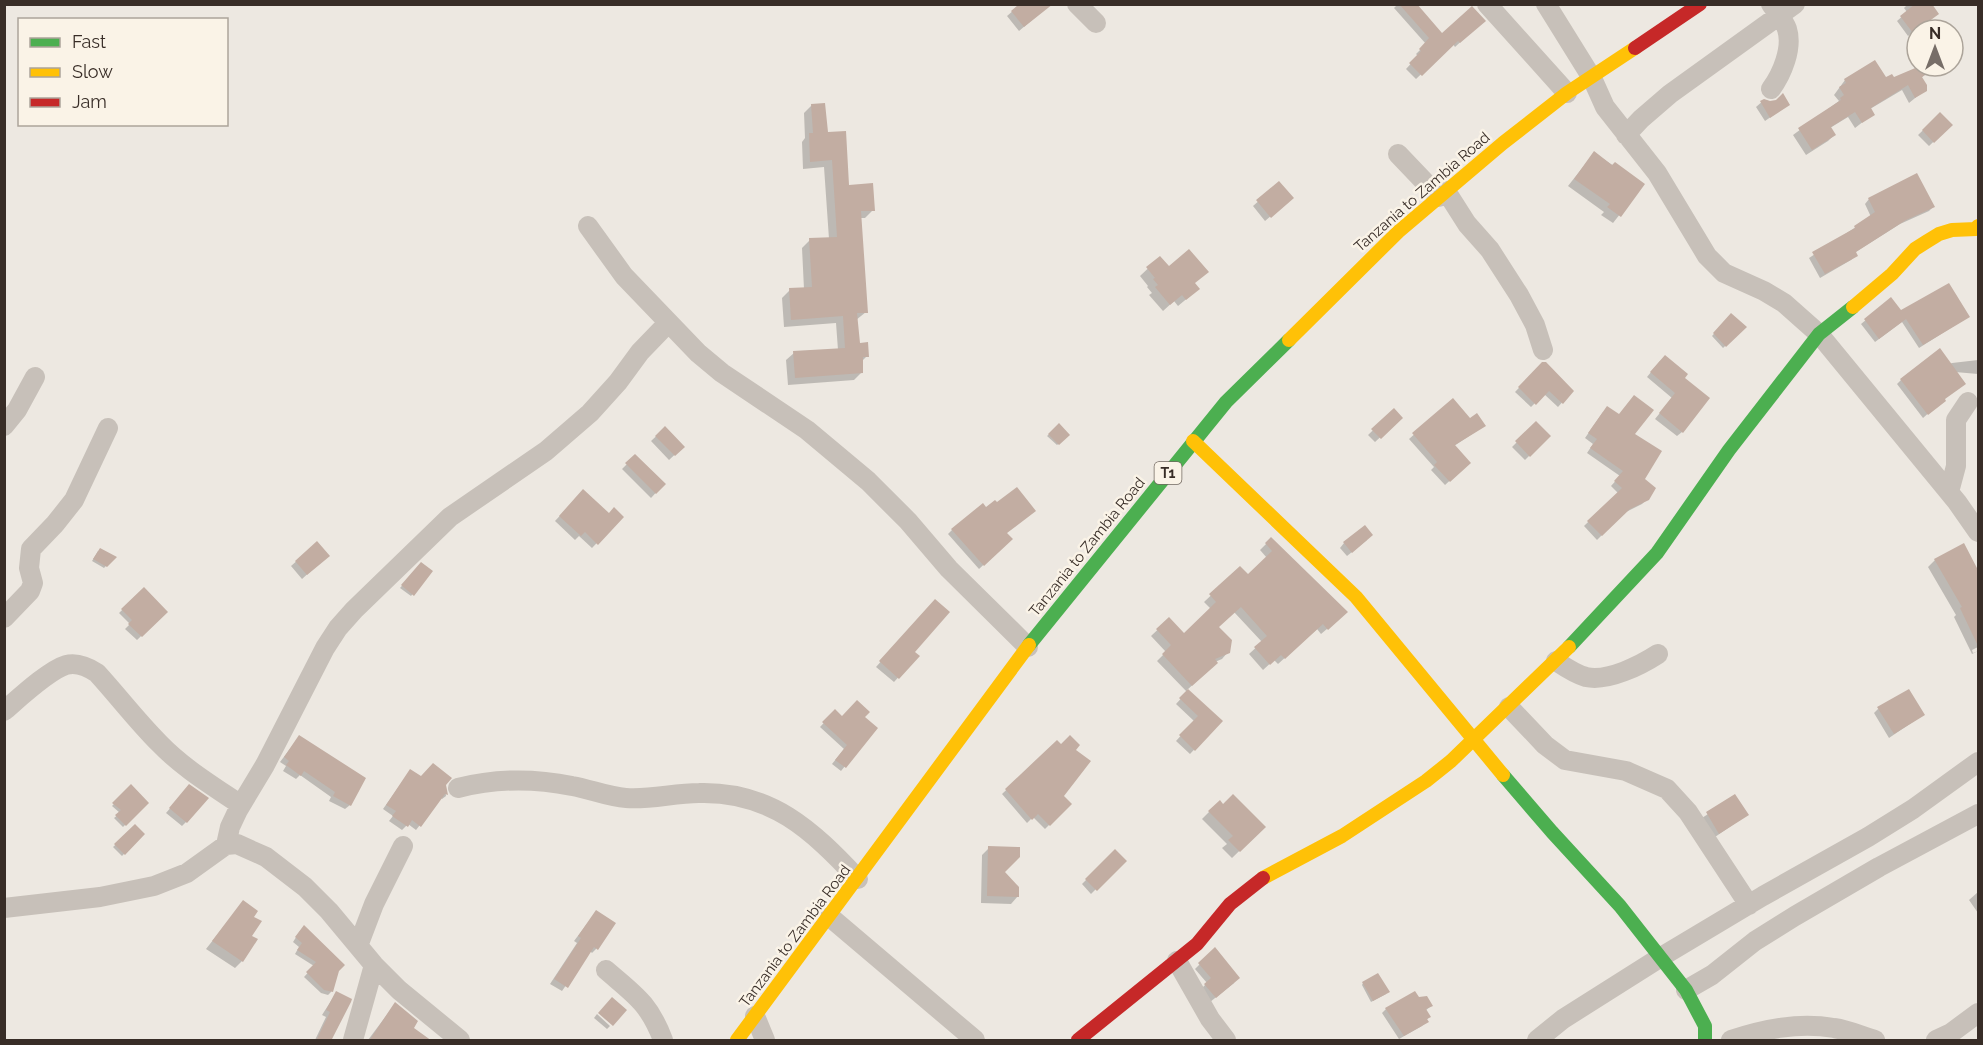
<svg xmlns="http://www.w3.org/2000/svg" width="1983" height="1045" font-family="Raleway,sans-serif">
  <rect width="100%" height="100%" fill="#ede8e1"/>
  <!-- shadow -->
  <path fill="#0003" d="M1021,4L1044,10L1019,31L1007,16Z
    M1398,4H1415L1442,35L1479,25L1455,47L1453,44L1416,79L1406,69L1418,56L1416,54L1426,44L1394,8Z
    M1908,4H1930L1932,18L1908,36L1897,21L1907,12L1904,8Z
    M1923,66H1930L1931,69L1921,78L1925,90L1909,103L1902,90L1870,109L1873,114L1855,128L1848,117L1830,128L1834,135L1828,141L1806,155L1793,135L1839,101L1834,95L1845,80L1893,79Z
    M1764,100L1788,105L1765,121L1756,107Z
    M812,105L826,133L848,187L873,210L865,218H860L866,312L856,320L858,345L867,356L861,362L862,372L854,380L788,385L786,360L794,353L838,350L836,323L784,327L782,298L790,290L804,289L802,248L810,240L829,239L824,167L803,169L802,142L805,138L804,113Z
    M1940,114L1951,125L1929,146L1918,135Z
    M1594,153L1643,185L1613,223L1601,215L1604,212L1568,186Z
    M1279,183L1287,202L1265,221L1253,206Z
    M1869,199L1933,207L1929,211L1900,224L1854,253L1856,256L1851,260L1820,278L1809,258L1871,217L1865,204Z
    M1159,258L1168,268L1194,284L1190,296L1178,306L1174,301L1163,311L1149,295L1152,293L1147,287L1148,286L1140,276Z
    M1891,299L1901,312L1968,317L1919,348L1902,322L1875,342L1861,324Z
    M1731,315L1745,327L1723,348L1712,336Z
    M1978,360V374L1955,372L1943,400L1923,418L1897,384L1901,380L1952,363Z
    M1660,361L1682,378V432L1677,436L1655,419L1672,398L1647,377Z
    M1543,363L1572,391L1558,407L1544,394L1531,407L1515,392Z
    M1453,400L1470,420L1484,426L1454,446L1469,463L1445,485L1431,470L1434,467L1409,439Z
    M1394,410L1401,418L1375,442L1368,435Z
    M1603,412L1632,435L1647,499L1642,504L1624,513L1597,540L1584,526L1618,493L1611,486L1620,476L1587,453L1593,444L1585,438Z
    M1536,423L1549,436L1525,460L1512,447Z
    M1059,425L1068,435L1057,445L1047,436Z
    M665,428L683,447L669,460L651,441Z
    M635,456L664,484L651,498L622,469Z
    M583,491L609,515L622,517L592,548L579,536L575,540L555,521Z
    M952,530L1006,534L1011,539L979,569L948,534Z
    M1271,539L1340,618L1321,634L1317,629L1278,664L1274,660L1263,670L1249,654L1262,642L1234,612L1217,628L1228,652L1222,659L1215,662L1210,669L1187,690L1221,721L1190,754L1176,741L1194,721L1176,704L1187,692L1157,661L1166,652L1151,636L1169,619L1184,635L1211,609L1204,602L1240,568L1248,576L1267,558L1260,550Z
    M1367,540L1347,556L1340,548L1344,543Z
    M317,543L323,560L302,579L291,566Z
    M1964,545L1978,573V647L1972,650L1973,653L1978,651L1972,654L1954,617L1956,615L1928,567L1935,560Z
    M98,551L114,557L104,568L92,561Z
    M421,564L431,571L411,596L400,588Z
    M144,589L166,612L137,640L125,629L130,624L119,613Z
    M931,605L913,652L918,656L894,682L876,667Z
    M1878,709L1923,715L1889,738L1874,713Z
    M835,711L842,718L863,717L876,728L841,771L832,764L844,749L820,727Z
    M299,737L350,805L345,809L329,801L331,797L300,775L296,779L283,771L286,766L280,762Z
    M1057,742L1061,746L1073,750L1062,796L1070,804L1045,829L1033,817L1027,823L1002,794Z
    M410,771L421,778L445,785L446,796L442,799L441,798L416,830L408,824L402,830L389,821L393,816L383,809Z
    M131,786L147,803L123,827L114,818L120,813L112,806Z
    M185,791L186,822L182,826L166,813Z
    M1735,796L1747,815L1715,837L1702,818Z
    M1219,802L1264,827L1232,858L1222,848L1227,844L1202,819Z
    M135,827L143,834L122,856L113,847Z
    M989,848L1018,896L1011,904L981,903L982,855Z
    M1115,851L1124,861L1091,894L1082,884Z
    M1978,892V913L1969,900Z
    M243,902L250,936L242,961L235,968L206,949Z
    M596,912V949L592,953L590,951L562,991L550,984L577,943L574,941Z
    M300,931L337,970L331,992L328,995L321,993L304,977L314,966L295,954L299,947L293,942Z
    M1215,949L1234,983L1210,1002L1201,989L1207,983L1195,969Z
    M1363,983L1386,994L1371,1002L1362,985Z
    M336,993L331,1040H315L326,1017L322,1015Z
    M1418,999L1431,1006L1425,1011L1429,1017L1422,1026L1399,1039L1382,1013L1386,1009Z
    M395,1004L412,1029L429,1040H368Z
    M597,1014L610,1026L607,1029L594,1018Z"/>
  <!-- building -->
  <path fill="#c2ada2" d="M1019,4H1053L1024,27L1011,11Z
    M1399,4H1417L1442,33L1472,6L1486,21L1460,43L1458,41L1422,76L1409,63L1421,51L1419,49L1429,38Z
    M1915,4H1932L1939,14L1913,33L1900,16Z
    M1875,60L1886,77L1892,74L1894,77L1920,66H1931L1933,70L1922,77L1927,85V91L1915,98L1908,85L1871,108L1875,115L1862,123L1855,112L1831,127L1836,135L1812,150L1798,128L1841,100L1840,98L1844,95L1839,87L1846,83L1844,79Z
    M1783,93L1790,105L1770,118L1760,101L1764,99L1770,101L1776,100Z
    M825,103L828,132L846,131L849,185L873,183L875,211H861L868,313H857L860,343L868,342L869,357H863V373L795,378L793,351L845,348L843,316L791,320L789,288L812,287L809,238L837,237L832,160L810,162L809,133H813L811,104Z
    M1940,112L1953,125L1934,143L1922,130Z
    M1594,151L1612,165L1615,162L1645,184L1621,217L1607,207L1610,204L1574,179Z
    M1917,173L1935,207L1906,220L1856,252L1858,256L1825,274L1812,252L1855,228L1854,226L1875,212L1868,198Z
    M1279,181L1294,198L1271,218L1256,200Z
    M1189,249L1209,272L1195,283L1200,289L1186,300L1182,295L1170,305L1155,287L1158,285L1153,279L1155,278L1146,267L1160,256L1169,266Z
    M1949,283L1970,317L1923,345L1906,319L1879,339L1864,319L1891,297L1901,310Z
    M1731,313L1747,327L1726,347L1713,333Z
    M1940,348L1966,384L1945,399L1946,401L1928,415L1900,379Z
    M1665,355L1688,374L1685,378L1710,398L1683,433L1659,413L1675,393L1650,372Z
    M1542,362H1546L1574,391L1563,404L1549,391L1536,405L1518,387Z
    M1634,395L1654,410L1635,434L1662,451L1645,479L1656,488L1649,500L1630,509L1602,536L1587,521L1622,488L1614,481L1623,471L1590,448L1597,439L1588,433L1607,406L1619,414Z
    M1453,398L1470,418L1477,413L1486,426L1455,445L1471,463L1450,482L1434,465L1437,462L1412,433Z
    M1394,408L1403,418L1381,439L1371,429Z
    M1536,421L1551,436L1530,457L1515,441Z
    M1059,423L1070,435L1059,445L1048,434Z
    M665,426L685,447L675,456L655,436Z
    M635,454L666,484L656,494L625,463Z
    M1017,487L1036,511L1007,533L1013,539L984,566L951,529L983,503L986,507L995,500L997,502Z
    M583,489L609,513L614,507L624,517L598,545L585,532L581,536L559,516Z
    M1365,525L1373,535L1352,553L1343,542Z
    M1271,537L1348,612L1328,630L1323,624L1285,659L1281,655L1270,665L1254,647L1267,636L1241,607L1219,627L1232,640L1230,653L1215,659L1218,663L1192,686L1162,654L1171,645L1156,629L1169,617L1184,633L1216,602L1209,594L1240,566L1248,574L1272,551L1265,543Z
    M317,541L330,556L307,575L295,561Z
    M1964,543L1978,570V646L1960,608L1962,607L1934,559Z
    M100,548L117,557L107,567L93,559Z
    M421,562L433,571L414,596L401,585Z
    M144,587L168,612L142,637L128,624L132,620L121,609Z
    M935,599L950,612L915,652L920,656L899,679L879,661Z
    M1188,689L1223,721L1195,751L1179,735L1198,716L1179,698Z
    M1909,689L1925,715L1894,734L1877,707Z
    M857,700L870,712L865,717L878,728L846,768L835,760L847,745L822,722L835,709L842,716Z
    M299,735L366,778L351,806L333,796L335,792L304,771L301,776L286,765L289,761L284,757Z
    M1070,735L1080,745L1076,750L1091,761L1064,796L1072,804L1050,826L1038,814L1032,820L1005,789L1057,740L1061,744Z
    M433,763L452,778L446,785L448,795L445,794L421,827L412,820L408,827L392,816L396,811L386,805L410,769L421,776Z
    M131,784L149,803L126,826L115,815L121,810L112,803Z
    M189,784L209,798L187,823L169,808Z
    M1233,794L1266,827L1240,852L1228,840L1233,836L1208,811L1220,800L1223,804Z
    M1735,794L1749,815L1719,834L1706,812Z
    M135,824L145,834L125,855L114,844Z
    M988,846L1020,847V857L1005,872L1019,887V897L987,896Z
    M1115,849L1127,861L1097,891L1085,879Z
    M243,900L258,911L254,917L262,921L252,936L258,939L243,962L212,941Z
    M596,910L616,923L598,950L594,947L568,988L554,979L581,938L578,936Z
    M304,925L345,965L339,971L333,992L324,990L306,972L316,962L297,950L302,943L295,937Z
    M1215,947L1240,978L1216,998L1204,984L1211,978L1198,963Z
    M1378,973L1390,992L1373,1001L1362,982Z
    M336,991L352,999L351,1002L331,1041H316L330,1012L326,1010Z
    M1415,991L1419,997L1427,996L1433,1006L1426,1009L1431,1017L1427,1019L1429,1022L1404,1036L1385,1008Z
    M612,997L627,1010L613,1026L598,1013Z
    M395,1002L418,1021L414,1028L432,1041H369Z"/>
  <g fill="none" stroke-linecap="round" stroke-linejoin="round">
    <!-- street -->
    <path stroke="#c7c0b9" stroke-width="20" d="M1077,4L1096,23
      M1487,4L1567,93
      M1546,4L1592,78L1605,107L1657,173L1707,256L1724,273L1764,291L1784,303L1819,334L1957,502L1978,532
      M1771,4C1776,12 1784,20 1787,29C1793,48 1782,74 1771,89
      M1626,135L1641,119L1670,94L1795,4
      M1398,154L1439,197
      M1446,191L1467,224L1490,250L1519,295L1535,325L1543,350
      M588,226L624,276L698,353L722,373L807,430L868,481L908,521L949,569L1028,647
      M4,426L17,410L35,377
      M1949,492L1956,466V420L1968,402
      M4,618L30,591L33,583L29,568L31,549L55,524L74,500L108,428
      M1556,661C1565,667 1575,674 1586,677C1608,682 1641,665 1658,654
      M1509,707L1545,745L1565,760L1626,771L1667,789L1688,812L1749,905
      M4,711C18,699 49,670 66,665C77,662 88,667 97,673C118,696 137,721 159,743C183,768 213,786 241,805
      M458,788C497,778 533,778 572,786C590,789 608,797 626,798C650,800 674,793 699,793C771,791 812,830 858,879
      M226,845L230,827L238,810L265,765L325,648L338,628L354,610L450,517L546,451L590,413L618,382L640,352L668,323
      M4,908L100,897L154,886L187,873L226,845L237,844L266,857L305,887L329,911L374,965L399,990L460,1040
      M830,917L975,1040
      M358,946L374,904L403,846
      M1177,961L1210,1019L1226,1040
      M606,970C635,995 649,1003 663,1040
      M1686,990L1712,975L1755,941L1795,916L1879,867L1978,814
      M755,1016L765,1040
      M353,1040L374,965
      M1537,1040L1563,1019L1661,957L1763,896L1868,837L1913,809L1978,762
      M1731,1040C1765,1029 1798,1022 1834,1028C1848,1030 1862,1036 1875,1040
      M1936,1040L1951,1033L1978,1013"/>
    <!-- fast -->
    <path stroke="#4caf50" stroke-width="14" d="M1029,645L1226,402L1289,340
      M1569,647L1657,553L1729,450L1819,334L1853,307
      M1503,775L1552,832L1620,906L1686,990L1705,1026V1040"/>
    <!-- slow -->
    <path stroke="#ffc107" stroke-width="14" d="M1853,307L1892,274L1915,249L1926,242L1939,234L1952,230L1976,229L1978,226
      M1289,340L1398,232L1503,143L1567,93L1635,48
      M1193,441L1356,597L1503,775
      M1263,878L1342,836L1426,781L1451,761L1569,647
      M737,1040L1029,645"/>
    <!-- jam -->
    <path stroke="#c62828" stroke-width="14" d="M1635,48L1700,4
      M1078,1040L1197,944L1230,904L1263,878"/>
  </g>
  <g text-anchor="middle" stroke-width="5" stroke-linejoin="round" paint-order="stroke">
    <!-- shield labels -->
    <rect fill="#faf3e7" stroke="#726861" stroke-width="1.5" x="1154.5" y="462" width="27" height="22" rx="4.5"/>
    <g font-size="14" font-weight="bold" fill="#382d27">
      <text x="1168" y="478">T1</text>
    </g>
    <!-- street labels -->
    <g font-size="15" fill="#382d27" stroke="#faf3e7">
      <text transform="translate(1422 192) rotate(-41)" y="5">Tanzania to Zambia Road</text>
      <text transform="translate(1087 547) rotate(-51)" y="5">Tanzania to Zambia Road</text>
      <text transform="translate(795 936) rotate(-53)" y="5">Tanzania to Zambia Road</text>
    </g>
  </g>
  <!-- border -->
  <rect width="1983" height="1045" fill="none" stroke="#382d27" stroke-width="12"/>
  <!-- legend -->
  <rect x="18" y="18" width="210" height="108" fill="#faf3e7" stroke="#aca49a" stroke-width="1.5"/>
  <rect x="30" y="38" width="30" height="9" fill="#4caf50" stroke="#aca49a" stroke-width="1.5"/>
  <text x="72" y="48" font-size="18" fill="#382d27">Fast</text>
  <rect x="30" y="68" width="30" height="9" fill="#ffc107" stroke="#aca49a" stroke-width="1.5"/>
  <text x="72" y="78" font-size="18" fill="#382d27">Slow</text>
  <rect x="30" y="98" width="30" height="9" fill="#c62828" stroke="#aca49a" stroke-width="1.5"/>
  <text x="72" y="108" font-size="18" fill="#382d27">Jam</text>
  <!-- north arrow -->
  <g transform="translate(1935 48)"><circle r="28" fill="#faf3e7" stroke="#aca49a" stroke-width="1.5"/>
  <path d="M0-4.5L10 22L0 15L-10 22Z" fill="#776e68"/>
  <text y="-9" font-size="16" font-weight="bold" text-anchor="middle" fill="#382d27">N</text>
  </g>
</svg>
